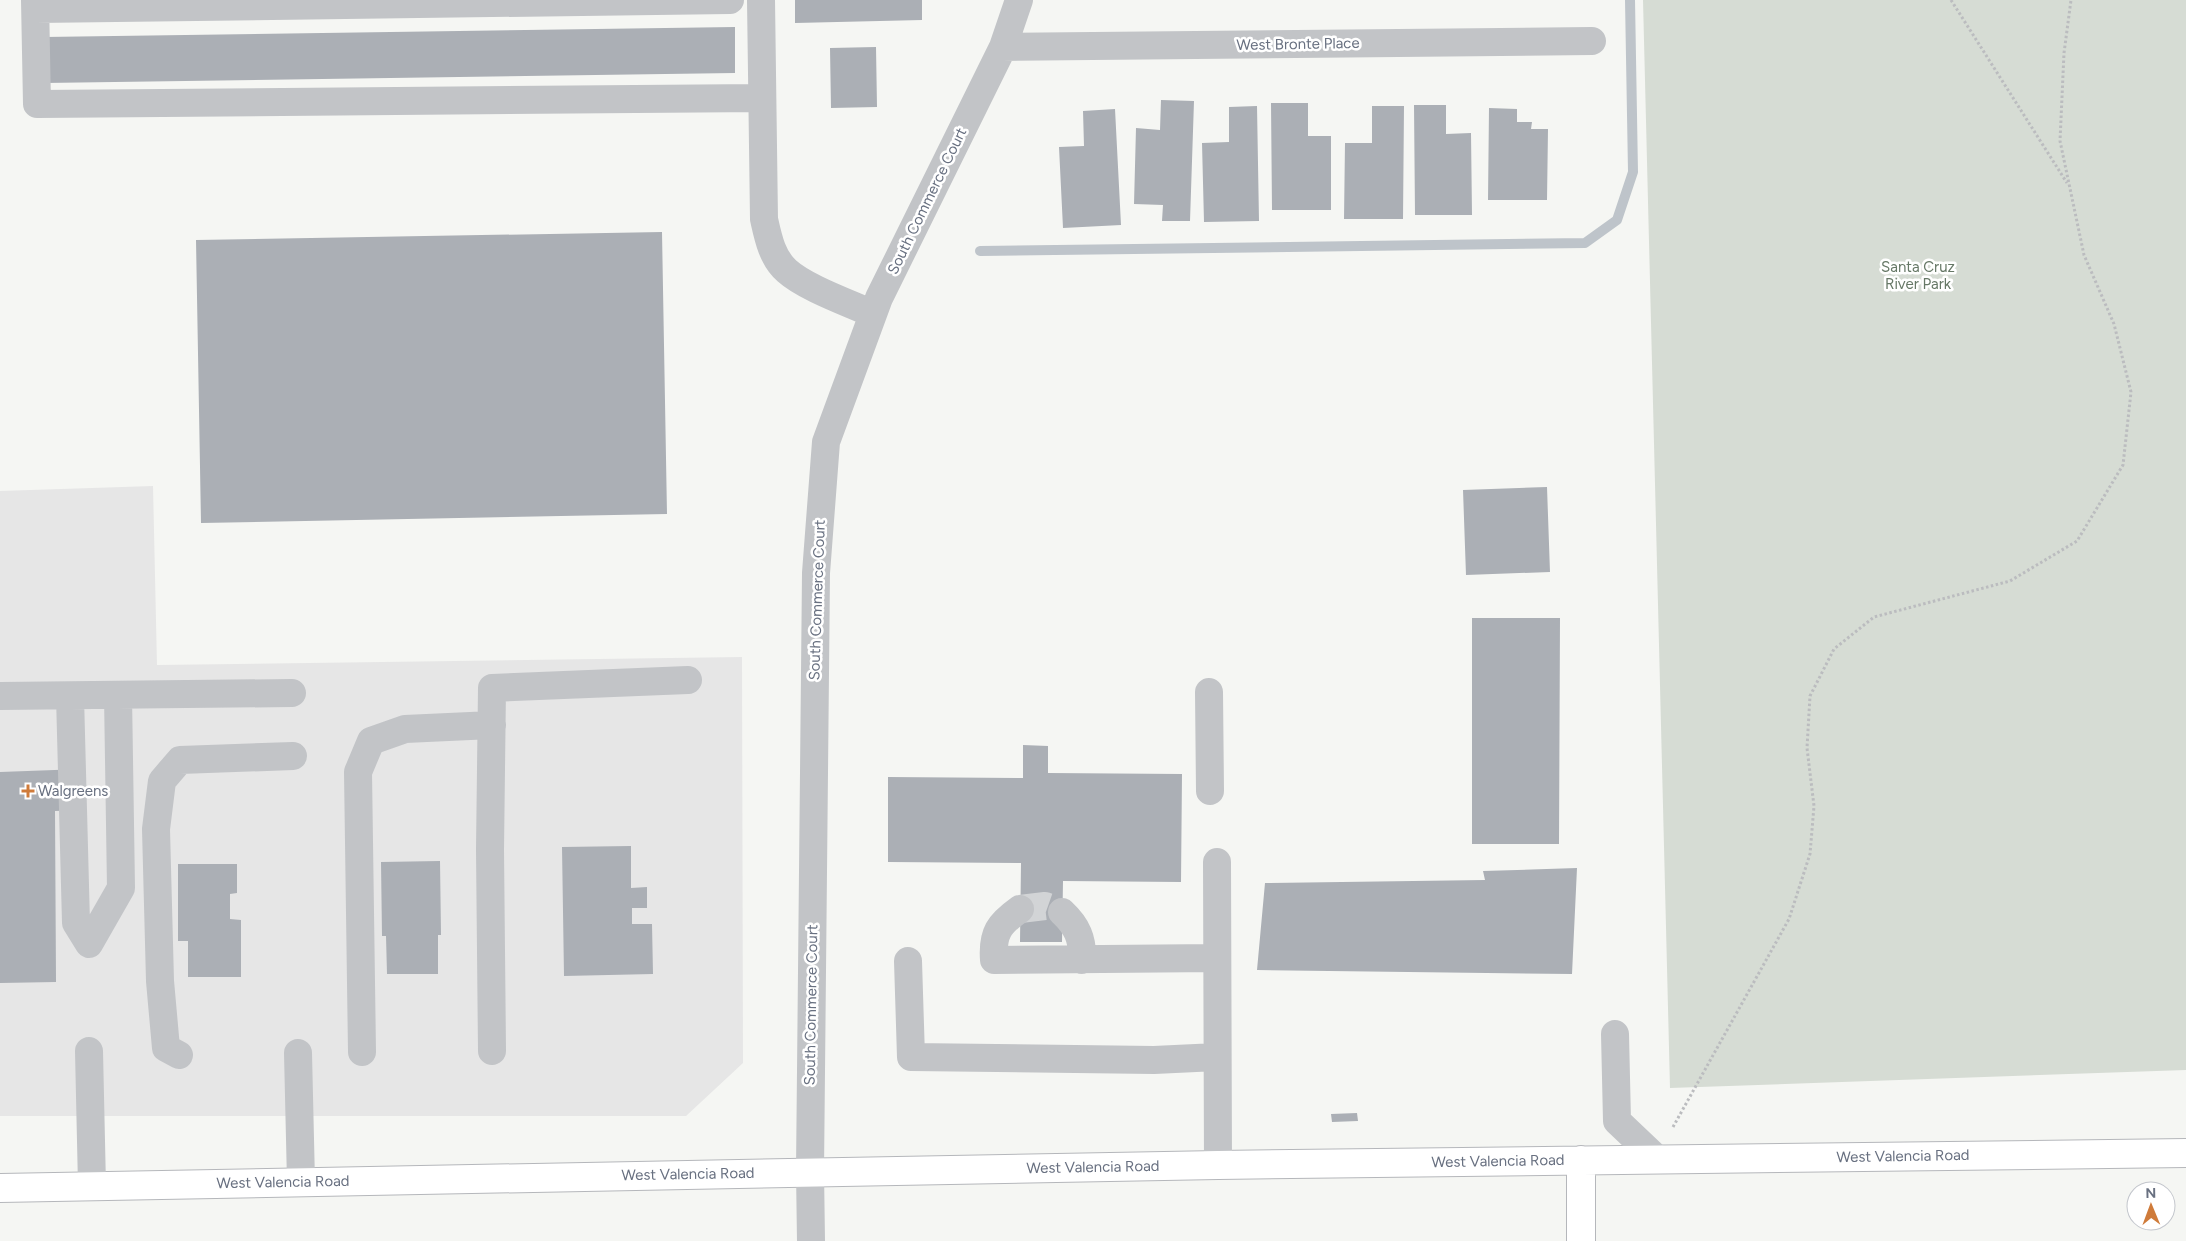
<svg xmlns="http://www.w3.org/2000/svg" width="2186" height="1241" font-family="Figtree,sans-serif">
  <rect width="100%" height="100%" fill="#f5f6f3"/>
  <!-- built -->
  <path fill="#e6e6e6" d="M153,486L157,665L742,657L743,1063L686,1116H0V491Z"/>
  <!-- green -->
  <path fill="#d6dcd4" d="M1643,0H2186V1070L1670,1088Z"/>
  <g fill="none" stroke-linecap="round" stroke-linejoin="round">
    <!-- stream -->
    <path stroke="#bec4ca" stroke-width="10" d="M980,251L1585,243L1617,220L1633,172L1630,0"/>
  </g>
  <!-- building -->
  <path fill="#abafb5" d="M795,0H922V20L795,23Z
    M735,27V73L44,83V37Z
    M876,47L877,107L831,108L830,48Z
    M1161,100L1194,101L1190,221H1162L1163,205L1134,204L1136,128L1160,130Z
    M1271,103H1308V136H1331V210H1272Z
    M1414,105H1446V134L1471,133L1472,215H1415Z
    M1257,106L1259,221L1204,222L1202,143L1229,142V107Z
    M1372,106H1404L1403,219H1344L1345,143H1372Z
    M1489,108L1517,109V122H1532L1531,129H1548L1547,200H1488Z
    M1115,109L1121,225L1063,228L1059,147L1084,146L1083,111Z
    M662,232L667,514L201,523L196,240Z
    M1547,487L1550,572L1466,575L1463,490Z
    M1472,618H1560L1559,844H1472Z
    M1023,745L1048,746V773L1182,774L1181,882L1063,881L1062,942H1020L1021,863L888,862V777L1023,778Z
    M82,769L84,810L55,811L56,982L0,983V772Z
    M631,846V888L647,887V908H632V924H652L653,974L564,976L562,847Z
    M440,861L441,935H438V974H387L386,936H382L381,862Z
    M178,864H237V893L230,894V919L241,920V977H188V941H178Z
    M1577,868L1572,974L1257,970L1265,883L1485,880L1483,871Z
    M1357,1113L1358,1121L1332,1122L1331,1114Z"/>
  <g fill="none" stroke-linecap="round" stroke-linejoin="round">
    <!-- minor-tunnel -->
    <path stroke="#d2d4d6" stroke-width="28" stroke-dasharray="28 14" stroke-linecap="butt" d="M1020,909L1045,906L1062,912"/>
    <defs>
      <path id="major" d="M1581,1160V1241
        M0,1188L1218,1165L2186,1153"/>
    </defs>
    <!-- major casing -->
    <use href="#major" stroke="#b5b7bb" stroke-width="30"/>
    <!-- path -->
    <path stroke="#bbbcbf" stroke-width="3" stroke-dasharray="2.5 2.5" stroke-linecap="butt" d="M1951,0L2067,183
      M1673,1127L1789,919L1810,854L1814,806L1807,748L1810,696L1834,649L1874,617L2010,581L2077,541L2123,465L2131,392L2114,324L2084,255L2060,141L2064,53L2071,0"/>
    <!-- minor -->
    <path stroke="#c2c4c7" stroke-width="28" d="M35,0L37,104L762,98
      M761,0L764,219C768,237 772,258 787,271C806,288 849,303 873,314
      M36,9L730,0
      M1003,47L1592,41
      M1209,692L1210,791
      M0,696L292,693
      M70,696L76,923L89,944L121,888L118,695
      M1217,862L1218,1165
      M1020,909C999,924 992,933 994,960L1217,958
      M1062,912C1077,926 1083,939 1082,960
      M908,961L911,1057L1154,1060L1217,1057
      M1615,1034L1617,1121L1656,1158
      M89,1051L92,1186
      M492,1051L490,850L492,688L688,680
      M362,1052L358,772L371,741L405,729L492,725
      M298,1053L301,1182
      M179,1055L166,1048L160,981L156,829L162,781L180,760L293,756
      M811,1241L810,1171L816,573L826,442L879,298L1003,47L1019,0"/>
    <!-- major -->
    <use href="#major" stroke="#fff" stroke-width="28"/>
  </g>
  <!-- markers -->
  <path fill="#cf7b3a" stroke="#fff" stroke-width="2" d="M25.5 783.5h5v5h5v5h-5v5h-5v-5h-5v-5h5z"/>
  <g text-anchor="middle" stroke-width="5" stroke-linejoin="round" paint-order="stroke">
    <!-- street labels -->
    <g font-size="15" fill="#687080" stroke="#fff">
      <text transform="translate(1298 44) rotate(-1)" y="5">West Bronte Place</text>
      <text transform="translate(927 201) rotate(-64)" y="5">South Commerce Court</text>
      <text transform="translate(817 600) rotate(-88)" y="5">South Commerce Court</text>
      <text transform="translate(811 1005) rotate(-89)" y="5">South Commerce Court</text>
      <text transform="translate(1903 1156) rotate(-1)" y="5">West Valencia Road</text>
      <text transform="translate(1498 1161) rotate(-1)" y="5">West Valencia Road</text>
      <text transform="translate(1093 1167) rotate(-1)" y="5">West Valencia Road</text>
      <text transform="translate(688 1174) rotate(-1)" y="5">West Valencia Road</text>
      <text transform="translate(283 1182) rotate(-1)" y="5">West Valencia Road</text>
    </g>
    <!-- park labels -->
    <g font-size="15" fill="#667866" stroke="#fff">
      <text x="1918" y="272">Santa Cruz<tspan x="1918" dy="17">River Park</tspan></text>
    </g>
    <!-- poi labels -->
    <g font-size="15" fill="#687080" stroke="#fff" text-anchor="start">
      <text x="38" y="796">Walgreens</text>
    </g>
  </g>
  <!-- north arrow -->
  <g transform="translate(2151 1206) rotate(359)"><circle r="24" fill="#ffffff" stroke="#c3c6cc"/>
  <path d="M0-4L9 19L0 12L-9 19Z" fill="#cf7b3a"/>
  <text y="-8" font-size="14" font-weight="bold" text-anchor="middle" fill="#687080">N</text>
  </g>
</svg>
